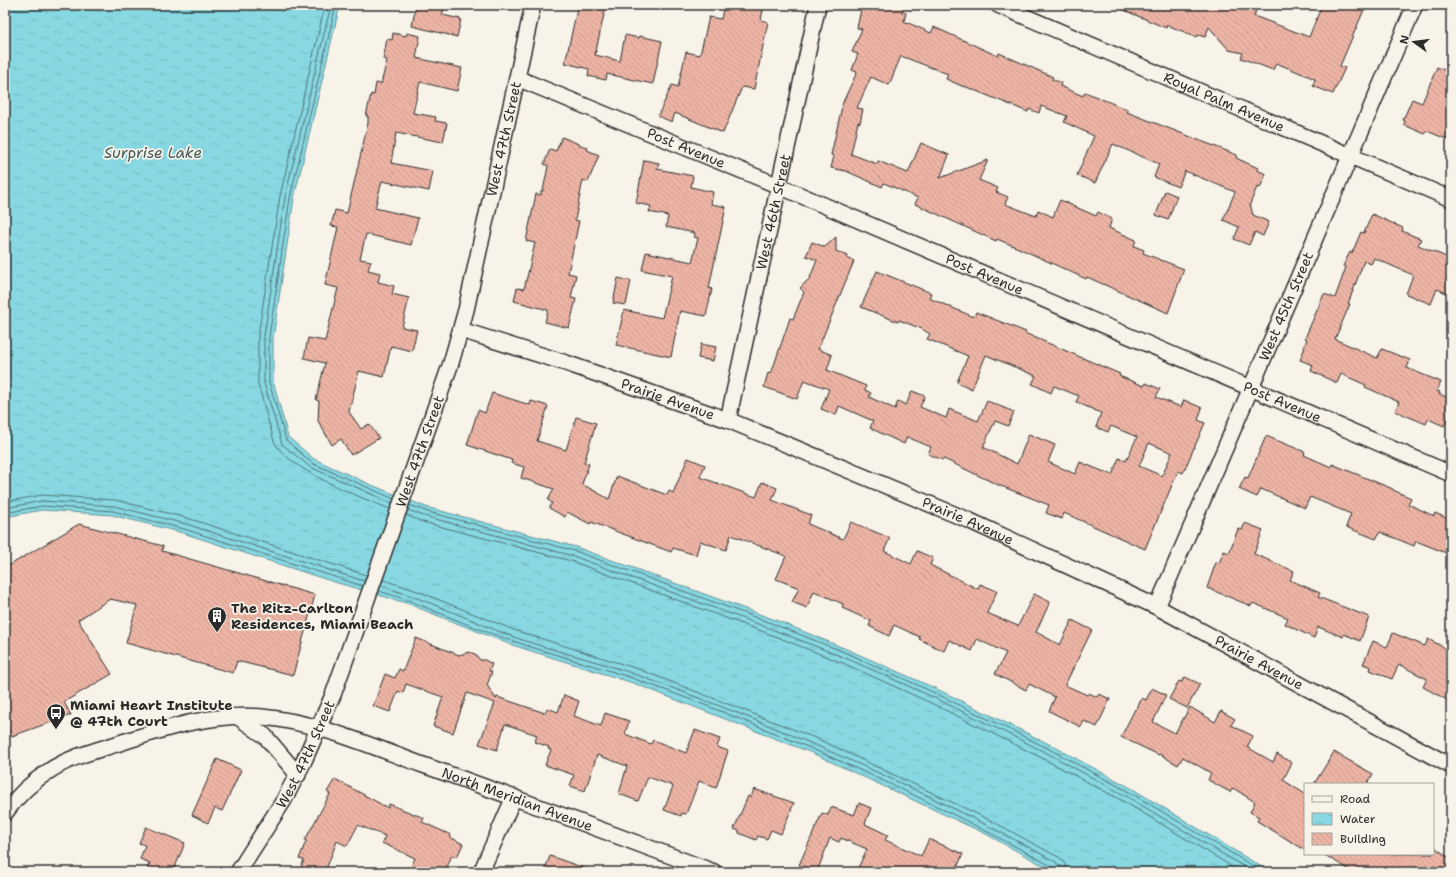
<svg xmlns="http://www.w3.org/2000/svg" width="1456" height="877" font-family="'Shantell Sans',sans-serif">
  <defs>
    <pattern id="water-ripples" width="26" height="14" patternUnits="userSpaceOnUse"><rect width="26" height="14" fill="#87d8e2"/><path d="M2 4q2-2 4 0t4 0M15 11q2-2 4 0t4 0" fill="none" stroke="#75bac2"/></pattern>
    <pattern id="building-back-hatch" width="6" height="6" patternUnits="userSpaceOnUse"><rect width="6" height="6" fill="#edb4a5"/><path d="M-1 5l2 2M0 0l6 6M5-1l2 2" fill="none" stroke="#cb9b8e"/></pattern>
  </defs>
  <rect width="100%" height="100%" fill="#f7f3e8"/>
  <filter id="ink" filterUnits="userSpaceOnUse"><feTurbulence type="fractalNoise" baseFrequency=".025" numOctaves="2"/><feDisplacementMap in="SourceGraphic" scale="8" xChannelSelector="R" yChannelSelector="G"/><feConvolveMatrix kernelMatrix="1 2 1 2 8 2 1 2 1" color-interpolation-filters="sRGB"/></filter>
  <g filter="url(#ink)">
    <!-- water -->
    <path fill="url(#water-ripples)" stroke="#629399" d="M5,5H340L294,198L273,338V381L288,437L314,459L369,484L426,507L576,547L778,621L851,651L939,690L1049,744L1131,788L1270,872H1055L984,833L812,753L633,683L509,644L406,603L331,581L183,533L112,515L42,510L5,517Z"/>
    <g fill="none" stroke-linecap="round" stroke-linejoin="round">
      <!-- shore -->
      <path stroke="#507074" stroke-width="1" d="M325,5L280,196L258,336V384L274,441C286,469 362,498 390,509
        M331,5L285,197L264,336V383L282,444L310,467L392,503
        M336,5L290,198L269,337V382L286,440L312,463L394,499
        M5,502L42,495L115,500L187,518L366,575
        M410,505L425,511L575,551L776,625L849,654L937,694L1047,748L1129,792L1263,872
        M5,508L42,501L114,506L186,524L364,581
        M408,510L424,516L573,556L774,630L848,659L935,698L1045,752L1126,796L1253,872
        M5,513L42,506L113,511L184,529L363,586
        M406,515L423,522L571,561L772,635L845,664L933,704L1042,758L1123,801L1241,872
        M383,580L412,589L514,630L638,669L818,739L990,820L1060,858L1065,864L1067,872
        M381,586C426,599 467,619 511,636C552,651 596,660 637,675C781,727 922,788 1056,862L1060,867L1061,872
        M379,591C425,604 467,627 513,641C553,655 595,665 635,679C779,731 920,793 1053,867L1056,872"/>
    </g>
    <!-- building -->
    <path fill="url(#building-back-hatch)" stroke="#2b2b2b" fill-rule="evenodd" d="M416,5H442L441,9H444L442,15L461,19L457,37L412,26Z
      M578,5L605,10L595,55L620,61L625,35L639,38V36L662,41L653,84L607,74L606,80L588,76L589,69L565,63Z
      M724,5H764L761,20L768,22L754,89L742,87L723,133L675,113L672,122L658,116L672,85L678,87L686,52L700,55L709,17L721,19Z
      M862,5H904L902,12L906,13L904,21L931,33L934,27L998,56L999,53L1053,77L1052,79L1061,83L1060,86L1083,96L1085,92L1128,110L1127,112L1237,155L1236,158L1258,168L1257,170L1266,174L1260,188L1257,187L1250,204L1253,215L1269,222L1263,236L1255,232L1249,245L1234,239L1239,227L1223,220L1235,192L1185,171L1178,187L1154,177L1159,164L1113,144L1095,183L1077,175L1094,136L1064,122L1067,116L1041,106L1039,113L1029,109L1028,112L964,86V87L946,79L948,74L901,56L889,85L871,77L857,108L863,109L860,123L858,122L851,154L877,164L878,161L908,173L921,143L949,155L940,178L988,160L979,180L998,188L996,192L1008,197L1005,204L1036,216L1038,210L1053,217L1060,200L1096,216L1098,212L1112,219L1109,228L1136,240L1134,246L1144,250L1143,253L1184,269L1168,313L1087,277L1086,279L1023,250L997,239L996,241L915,204L918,198L884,183L882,187L846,171L831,168L834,156L831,155L843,102L857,72L852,70L858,54L852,52L862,29L857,28Z
      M1112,5H1258L1254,16L1309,37L1322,5H1366L1340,66L1345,68L1333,94L1313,86L1315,79L1276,63L1273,70L1241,58L1243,53L1229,50L1209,27L1205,37L1198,35L1197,37L1167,25L1166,28Z
      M393,33L406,36L407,33L420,36L416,58L462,68L457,91L420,82L413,113L436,117L435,121L447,123L443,142L396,133L391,163L433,171L429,191L382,181L375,208L418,218L411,245L366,234L360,259L371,261L368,270L380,273L378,282L394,286L392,294L409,298L402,327L417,330L412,351L391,346L384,377L359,371L349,412L361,429L369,424L379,438L351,455L341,439L332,445L318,421L319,401L316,400L325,363L304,358L308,338L325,341L338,288L325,285L338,227L331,226L335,210L347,213L368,123V116H366L371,94L374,95L376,83L381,84L387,60L383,59L387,39L392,40Z
      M1437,67L1451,73V141L1427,131L1425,134L1404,125L1405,121L1403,120L1412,99L1422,103Z
      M562,137L588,148L587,150L599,155L588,182L583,180L575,220L579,221L568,273L576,275L571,298L576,299L569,328L545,322L548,310L514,301L517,288L524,289L528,273L535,243L526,241L536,194L541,195V191H543L548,166L544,164L550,149L556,151Z
      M644,160L659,163L657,169L693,176L691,187L713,192L711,204L726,207L709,288L712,289L706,316L680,311L671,357L616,345L624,310L662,318L672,276L642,270L646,252L692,262L698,238L694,237L695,233L666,227L668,216L649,212L651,206L636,203Z
      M1165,191L1177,196L1168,220L1156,215Z
      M1372,214L1403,228L1402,231L1421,239L1418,245L1451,259V295L1437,289L1431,304L1406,294L1413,275L1374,258L1371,264L1364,261L1348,304H1350L1335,339L1377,358L1382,349L1410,360L1407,368L1441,382L1437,391L1440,392L1439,394L1451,399V421L1447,419L1444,426L1428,419L1426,424L1395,411L1399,402L1365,387L1366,385L1341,374L1337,383L1311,371L1313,365L1300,360L1305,347H1304L1307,339L1305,338L1324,294L1335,298L1346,267L1343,266L1350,252L1352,253L1361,232L1364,233Z
      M836,237V251L848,256L847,258L854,261L818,349L832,355L827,370L866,386L865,390L871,393L869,397L895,409L898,401L906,405L912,391L925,396L920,407L946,418L949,409L978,421L987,401L1014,412L1008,426L995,421L983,447L1017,464L1029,434L1055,445L1048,462L1075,474L1080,462L1112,475L1119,458L1126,461L1137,437L1111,426L1108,432L1096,427L1101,413L1076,402L1079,396L1054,386L1051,393L1032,384L1036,376L986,355L972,389L957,382L968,356L927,339L930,334L922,329L899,320L898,322L861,307L877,271L931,293L929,298L974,317L976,312L1026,332L1025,333L1036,338L1120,374L1119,376L1144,386L1146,383L1160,389L1156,397L1181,407L1184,400L1202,408L1198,420L1205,423L1183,473L1178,471L1145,549L1064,513L1062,519L1046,513L1049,505L996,484L944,459L943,460L928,454L931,447L907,437L904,444L870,428L873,421L839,406L836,415L821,409L829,389L804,380L797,399L764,387L768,373L771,374L790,318L793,319L804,292L800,288L810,278L817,260L806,256L812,242L825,247ZM1149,443L1172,453L1162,476L1139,466Z
      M618,278L631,281L626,305L613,303Z
      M701,344L716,347L713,361L698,358Z
      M492,393L530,405L531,401L548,406L537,441L566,450L576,417L596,423L584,463L589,464L582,484L609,499L617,476L667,495L669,491L673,493L688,458L705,465L700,477L756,497L762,482L777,488L772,500L811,515L808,524L843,539L851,522L890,538L884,551L911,564L917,551L933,558L930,565L978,589L980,584L997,591L987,613L1018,626L1034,594L1050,602L1036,632L1060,645L1072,620L1092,630L1065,685L1087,695L1089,693L1097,697L1099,694L1110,699L1097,727L1084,721L1081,727L1049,711L1055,697L1029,684L1026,690L995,674L1006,653L977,639L972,651L949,640L944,651L919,639L920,637L894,625L889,636L869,626L871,621L842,608L843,604L814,591L807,608L792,602L799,588L776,579L786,556L731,535L726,550L700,541L696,555L673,548L671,552L591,522L590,524L567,512L565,517L549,508L552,503L548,500L554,489L521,478L524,467L511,463L512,460L467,445L478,410L485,413Z
      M1266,436L1305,452L1304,455L1331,467L1332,464L1393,489V490L1411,498L1408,504L1434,516L1435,513L1451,520V555L1416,541L1414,546L1380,532L1376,539L1346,527L1351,514L1310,497L1305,508L1261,489L1257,497L1239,489L1245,477L1248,478Z
      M1245,523L1263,530L1254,554L1294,571L1290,580L1320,593L1318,597L1369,617L1360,641L1344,634L1343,637L1318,627L1314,638L1285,624L1288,618L1253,603L1251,606L1207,588L1216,562L1219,563L1224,551L1229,553L1238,529L1242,530Z
      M79,524L163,546L162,551L315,595L293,675L237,661L233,673L126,643L137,605L110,599L78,620L112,674L64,702L71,715L12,736L5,726V568Z
      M1393,633L1425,646L1428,639L1451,651V702L1423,687L1427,679L1400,665L1398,666L1392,679L1370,670L1371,667L1363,664L1373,641L1387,647Z
      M416,638L459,655L469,652L475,654L480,660H485L492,664L489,671L492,672L487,685L496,699L497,697L545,713L547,708L558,712L564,695L579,701L574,716L601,726L605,713L629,721L625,734L651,744L653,740L686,753L695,730L720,739L717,747L728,751L716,788L699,781L686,814L682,813L681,816L664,810L673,786L648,777L638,801L619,794L627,766L597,755L585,791L570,786L574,775L545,765L551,750L548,749L549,747L535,742L537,735L505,724L497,750L479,744L495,703L467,693L453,733L433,726L443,697L406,684L403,693L398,691L390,712L373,706L385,674L395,678L399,669L403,671Z
      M1185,677L1200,684L1187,708L1169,699L1179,681L1182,682Z
      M1152,688L1166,695L1153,722L1175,733L1190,707L1215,722L1221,711L1235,719L1231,725L1253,736L1247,747L1273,762L1277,754L1292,763L1283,780L1305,794V850L1257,821L1259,817L1250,812L1255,802L1233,788L1230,792L1208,780L1211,773L1183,757L1178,765L1159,754V755L1121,737L1135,709L1136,710L1142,698L1146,700Z
      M1334,752L1373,774L1367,784H1314Z
      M217,759L241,770L222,811L215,808L208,823L192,815Z
      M335,779L388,808L389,804L424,818L422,822L451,835L450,837L463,844L457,857L452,855L445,872H409L415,858L382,843L385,836L358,825L347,846L337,841L325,872H299L304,860L299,859L306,841L305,840L330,794L327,792Z
      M754,789L794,803L781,834L771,830L767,839L758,836L756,840L739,833V831L734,829L748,796L751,797Z
      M859,803L871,808L865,824L888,835L885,840L921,856L929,839L963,854L955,872H856L867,849L841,838L839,842L830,838L817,872L799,865L822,813L828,815L831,807L854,815Z
      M146,827L185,843L173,872H157L147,868L150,863L140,859L145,845L139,843Z
      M1433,846L1451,859V872H1353L1323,854H1433Z
      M550,856L590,870V872H544Z"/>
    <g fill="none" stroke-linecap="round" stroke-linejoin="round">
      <defs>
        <g id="street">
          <path id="s1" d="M998,5L1451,199"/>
          <path id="s2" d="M517,78L779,186L1451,474"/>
          <path id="s3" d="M461,330L566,363L728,420L968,520L1157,607L1451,766"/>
          <path id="s4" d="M728,420L818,5"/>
          <path id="s5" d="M1157,607L1415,5"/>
          <path d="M238,717L265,736L298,775"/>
          <path id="s6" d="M5,813C17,796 32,782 49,771C68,758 91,752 113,745C161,730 211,712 262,717C317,722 371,746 423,765C520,799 617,836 714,872"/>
          <path id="s7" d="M238,872L284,800L303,763L333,695L451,363L466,310L533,5"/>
          <path d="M481,872L514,797"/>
        </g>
      </defs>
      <!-- street casing -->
      <use href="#street" stroke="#2b2b2b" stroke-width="18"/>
      <!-- street -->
      <use href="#street" stroke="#f7f3e8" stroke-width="15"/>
    </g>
  </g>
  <!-- icons -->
  <defs>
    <symbol id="building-pin" viewBox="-11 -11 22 30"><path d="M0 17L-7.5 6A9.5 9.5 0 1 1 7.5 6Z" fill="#2b2b2b" stroke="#f7f3e8"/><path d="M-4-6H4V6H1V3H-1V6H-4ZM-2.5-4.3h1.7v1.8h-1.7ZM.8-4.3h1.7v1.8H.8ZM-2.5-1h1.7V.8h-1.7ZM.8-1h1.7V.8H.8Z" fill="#fff"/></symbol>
    <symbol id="bus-pin" viewBox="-11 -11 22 30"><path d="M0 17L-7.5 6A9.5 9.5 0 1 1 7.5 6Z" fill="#2b2b2b" stroke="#f7f3e8"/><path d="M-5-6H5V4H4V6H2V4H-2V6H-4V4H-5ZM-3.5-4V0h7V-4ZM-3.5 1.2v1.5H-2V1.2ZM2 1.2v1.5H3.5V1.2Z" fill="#fff"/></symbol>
  </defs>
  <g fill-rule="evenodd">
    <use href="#building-pin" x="206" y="605" width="22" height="30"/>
    <use href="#bus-pin" x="45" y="702" width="22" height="30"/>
  </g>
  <g text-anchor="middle" stroke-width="3.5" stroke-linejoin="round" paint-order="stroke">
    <!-- street labels -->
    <g font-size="14" fill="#2b2b2b" stroke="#f7f3e8">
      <text dy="5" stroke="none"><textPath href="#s1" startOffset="246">Royal Palm Avenue</textPath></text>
      <text dy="5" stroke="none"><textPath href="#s7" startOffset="784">West 47th Street</textPath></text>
      <text dy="5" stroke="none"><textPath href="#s2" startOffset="183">Post Avenue</textPath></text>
      <text dy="5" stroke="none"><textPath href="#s4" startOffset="213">West 46th Street</textPath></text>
      <text dy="5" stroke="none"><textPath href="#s2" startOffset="507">Post Avenue</textPath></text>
      <text dy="5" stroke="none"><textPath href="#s5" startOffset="327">West 45th Street</textPath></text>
      <text dy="5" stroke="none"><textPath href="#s3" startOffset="218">Prairie Avenue</textPath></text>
      <text dy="5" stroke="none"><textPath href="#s2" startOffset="831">Post Avenue</textPath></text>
      <text dy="5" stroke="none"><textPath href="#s7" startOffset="460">West 47th Street</textPath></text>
      <text dy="5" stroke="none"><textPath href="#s3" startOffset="542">Prairie Avenue</textPath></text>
      <text dy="5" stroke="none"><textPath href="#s3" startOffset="866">Prairie Avenue</textPath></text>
      <text dy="5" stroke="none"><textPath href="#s7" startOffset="136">West 47th Street</textPath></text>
      <text dy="5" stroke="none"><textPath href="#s6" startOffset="552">North Meridian Avenue</textPath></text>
    </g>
    <!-- poi labels -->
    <g font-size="14" font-weight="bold" fill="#2b2b2b" stroke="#f7f3e8" text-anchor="start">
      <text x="231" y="613">The Ritz-Carlton<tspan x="231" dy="16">Residences, Miami Beach</tspan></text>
      <text x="70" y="710">Miami Heart Institute<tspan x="70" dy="16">@ 47th Court</tspan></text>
    </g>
    <!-- water labels -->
    <g font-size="15" font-style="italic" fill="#425659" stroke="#f7f3e8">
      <text x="153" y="158">Surprise Lake</text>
    </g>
  </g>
  <!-- margin -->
  <rect width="1456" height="877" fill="none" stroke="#f7f3e8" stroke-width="20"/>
  <rect x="10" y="10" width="1436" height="857" fill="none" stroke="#2b2b2b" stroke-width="1.5" filter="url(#ink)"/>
  <!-- legend -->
  <rect x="1304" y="783" width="130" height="72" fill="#f7f3e8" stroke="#a5a39c"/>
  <rect x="1312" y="796" width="20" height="6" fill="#f7f3e8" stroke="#a5a39c"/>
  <text x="1340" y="803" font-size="12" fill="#2b2b2b">Road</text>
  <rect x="1312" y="813" width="20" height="12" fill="url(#water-ripples)" stroke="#a5a39c"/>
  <text x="1340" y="823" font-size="12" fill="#2b2b2b">Water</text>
  <rect x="1312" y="833" width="20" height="12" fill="url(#building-back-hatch)" stroke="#a5a39c"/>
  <text x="1340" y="843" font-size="12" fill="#2b2b2b">Building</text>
  <!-- north arrow -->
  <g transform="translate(1414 42) rotate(284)" stroke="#f7f3e8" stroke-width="3" paint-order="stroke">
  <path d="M0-3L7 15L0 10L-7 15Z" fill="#2b2b2b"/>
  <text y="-6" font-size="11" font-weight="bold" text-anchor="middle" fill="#2b2b2b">N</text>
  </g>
</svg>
